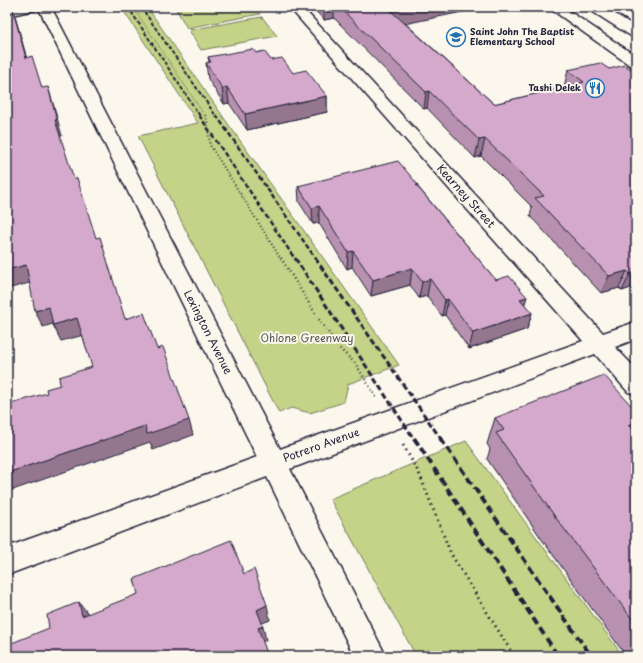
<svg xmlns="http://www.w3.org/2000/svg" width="643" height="663" font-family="'Playpen Sans',sans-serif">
  <rect width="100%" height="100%" fill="#fbf7ec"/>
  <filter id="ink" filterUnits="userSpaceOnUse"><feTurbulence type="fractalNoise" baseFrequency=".025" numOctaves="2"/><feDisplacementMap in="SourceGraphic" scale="8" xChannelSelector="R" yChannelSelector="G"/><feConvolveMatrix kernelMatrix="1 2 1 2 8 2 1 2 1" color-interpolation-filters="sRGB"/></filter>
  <g filter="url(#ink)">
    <!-- green -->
    <path fill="#c4d387" stroke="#737a61" d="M121,7H147L224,118L399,365L348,384L344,402L310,413L291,408L279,413L138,136L198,123Z
      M186,7H254L260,14L187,28L176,9Z
      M262,17L277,36L201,50L189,30Z
      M466,441L623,656H416L330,499Z"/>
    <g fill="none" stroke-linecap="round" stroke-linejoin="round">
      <defs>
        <path id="minor" d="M13,7H51L280,449L583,341L289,7H302L603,333L636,322V339L615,347L636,369V394L628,392L595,354L290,469L386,656H354L267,477L7,575V547L257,457L39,9L7,16V8Z
          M608,7H636V12L609,10Z"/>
        <path id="major" d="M548,7H563L636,56V67L631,66Z
          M589,7H604L636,27V37L631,36L590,10Z"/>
      </defs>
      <!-- minor casing -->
      <use href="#minor" stroke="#22223b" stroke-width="3"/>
      <!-- major casing -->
      <use href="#major" stroke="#22223b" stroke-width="3"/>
      <!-- path-far3 -->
      <path stroke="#22223b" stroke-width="1.5" stroke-dasharray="0.5 2" stroke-linecap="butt" d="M133,7L205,116"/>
      <!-- path-far2 -->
      <path stroke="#22223b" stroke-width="2" stroke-dasharray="1 2.5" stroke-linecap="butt" d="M205,115L207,120L210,145L281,259"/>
      <!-- path-far1 -->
      <path stroke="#22223b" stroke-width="2.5" stroke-dasharray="1 3" stroke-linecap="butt" d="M281,258L320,321L341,350L355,363L376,397"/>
      <!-- path -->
      <path stroke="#22223b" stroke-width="3" stroke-dasharray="1.5 4" stroke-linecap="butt" d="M403,445L419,473L451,554L514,656"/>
      <!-- minor -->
      <use href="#minor" fill="#fbf7ec" fill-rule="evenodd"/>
      <!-- major -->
      <use href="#major" fill="#fbf7ec" fill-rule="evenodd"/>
      <!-- rail-far3 -->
      <path stroke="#22223b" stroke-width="2" stroke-dasharray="4 2" stroke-linecap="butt" d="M128,7L200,116
        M141,7L216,116"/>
      <!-- rail-far2 -->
      <path stroke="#22223b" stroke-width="2.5" stroke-dasharray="5 2.5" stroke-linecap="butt" d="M199,115L295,259
        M216,115L316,259"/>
      <!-- rail-far1 -->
      <path stroke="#22223b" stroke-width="3" stroke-dasharray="6 3" stroke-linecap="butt" d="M295,258L414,439
        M315,258L441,439"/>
      <!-- rail -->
      <path stroke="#22223b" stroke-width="4" stroke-dasharray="8 4" stroke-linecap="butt" d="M414,438L558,656
        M440,438L591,656"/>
    </g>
    <!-- wall -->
    <path fill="#b791af" stroke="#22223b" d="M312,7H486L405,23L494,104L564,87L568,70L609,69L636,73V286L622,291L619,288L601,293L530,216L532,207L481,156L475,158L427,108L424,109L334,18L324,20Z
      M256,53L293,73L327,96V112L247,130L229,103L224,104L208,79L206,63L209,62L208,57Z
      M418,185V187L496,280L524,304L532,313L527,329L469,349L445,315L442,316L427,296L419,298L410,285L371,296L352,267L347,269L319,223L313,224L299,202L298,186Z
      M636,411V430L635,431L636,432V656H626L543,541L487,459L490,449L487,444L495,418Z"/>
    <!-- shaded-wall -->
    <path fill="#95768f" stroke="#22223b" d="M12,7L15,16L31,73L26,58Z
      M324,7H334V18L324,20Z
      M409,7H486L390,27L391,11Z
      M48,87L53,103L62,136H60L55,120Z
      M227,87L229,103L224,104L222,88Z
      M429,91L427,108L424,109L426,92Z
      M327,96V112L247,130L245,114Z
      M485,139L481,156L475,158L479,140Z
      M319,206V223L313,224L312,208Z
      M353,251L352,267L347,269L348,252Z
      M26,265L33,282L7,289V270Z
      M412,268L410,285L371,296L373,280Z
      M627,271L619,288L601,293L609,276Z
      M636,272V286L622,291L630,274Z
      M430,279L427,296L419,298L422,282Z
      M527,297L522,313L520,299Z
      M448,299L445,315L442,316L445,300Z
      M49,307L56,323L43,327L35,311Z
      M532,313L527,329L469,349L473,333Z
      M77,318L84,335L61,341L53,325Z
      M189,420L193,435L153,450L150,442L7,492V473L145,426Z
      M636,422V430L627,445L628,425Z
      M79,602L90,616H82Z
      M267,605L270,620L260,624L257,610Z
      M263,626L266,640L261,642L258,628Z"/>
    <!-- building -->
    <path fill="#d5a9cc" stroke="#22223b" d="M7,7H12L26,58L32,56L42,88L48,87L57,120H55L74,179L77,178L96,238L100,237L125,319L144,313L157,349L163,347L189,420L147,434L145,426L7,473V405L47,393L46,389L60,385L59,377L92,367L77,318L53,325L49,307L35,311L26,265L7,270Z
      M339,7H409L391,11L494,104L584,82L568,70L600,63L609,69L625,65L636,73V272L630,274L627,271L609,276L535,198L544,196L485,139L479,140L429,91L426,92Z
      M253,49L256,53L264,51L271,60L282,58L293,73L306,70L327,96L245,114L227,87L222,88L206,63L211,62L208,57Z
      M398,161L418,185H416L496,280L509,276L527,297L520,299L532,313L473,333L448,299L445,300L430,279L422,282L412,268L373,280L353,251L348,252L319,206L312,208L298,186Z
      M604,375L636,411V422L628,425L636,432V624L556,518L496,433L504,430L495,418Z
      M231,540L244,574L254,569L267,605L257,610L263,626L258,628L268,656H7V645L49,628L47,615L79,602L82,616L138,594L134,579Z"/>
  </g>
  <!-- icons -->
  <defs>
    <symbol id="school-ring" viewBox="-11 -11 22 22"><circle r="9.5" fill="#fbf7ec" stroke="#1f6fb2" stroke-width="1.5"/><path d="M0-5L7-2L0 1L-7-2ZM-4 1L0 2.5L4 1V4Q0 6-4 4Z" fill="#1f6fb2"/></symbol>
    <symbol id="restaurant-ring" viewBox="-11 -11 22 22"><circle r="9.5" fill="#fbf7ec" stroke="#1f6fb2" stroke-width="1.5"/><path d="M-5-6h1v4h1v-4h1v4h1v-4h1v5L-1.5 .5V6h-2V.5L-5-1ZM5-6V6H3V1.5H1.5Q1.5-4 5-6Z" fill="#1f6fb2"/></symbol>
  </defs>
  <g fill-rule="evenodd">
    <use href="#school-ring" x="445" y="26" width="22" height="22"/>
    <use href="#restaurant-ring" x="584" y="77" width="22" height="22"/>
  </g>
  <g text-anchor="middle" stroke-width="4" stroke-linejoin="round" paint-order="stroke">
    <!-- far-poi labels -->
    <g font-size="9" font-weight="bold" fill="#22223b" stroke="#fbf7ec" text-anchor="start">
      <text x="470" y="35">Saint John The Baptist<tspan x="470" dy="10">Elementary School</tspan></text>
      <text x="581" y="91" text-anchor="end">Tashi Delek</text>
    </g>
    <!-- street labels -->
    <g font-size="11" fill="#22223b" stroke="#fbf7ec">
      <text transform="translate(466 196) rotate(48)" y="4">Kearney Street</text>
      <text transform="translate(208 332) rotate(63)" y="4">Lexington Avenue</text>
      <text transform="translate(321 445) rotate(-20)" y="4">Potrero Avenue</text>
    </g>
    <!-- park labels -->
    <g font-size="11" fill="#535752" stroke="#fbf7ec">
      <text x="307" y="342">Ohlone Greenway</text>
    </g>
  </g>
  <!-- margin -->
  <rect width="643" height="663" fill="none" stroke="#fbf7ec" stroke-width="24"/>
  <rect x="12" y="12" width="619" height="639" fill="none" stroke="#22223b" stroke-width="1.5" filter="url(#ink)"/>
</svg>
